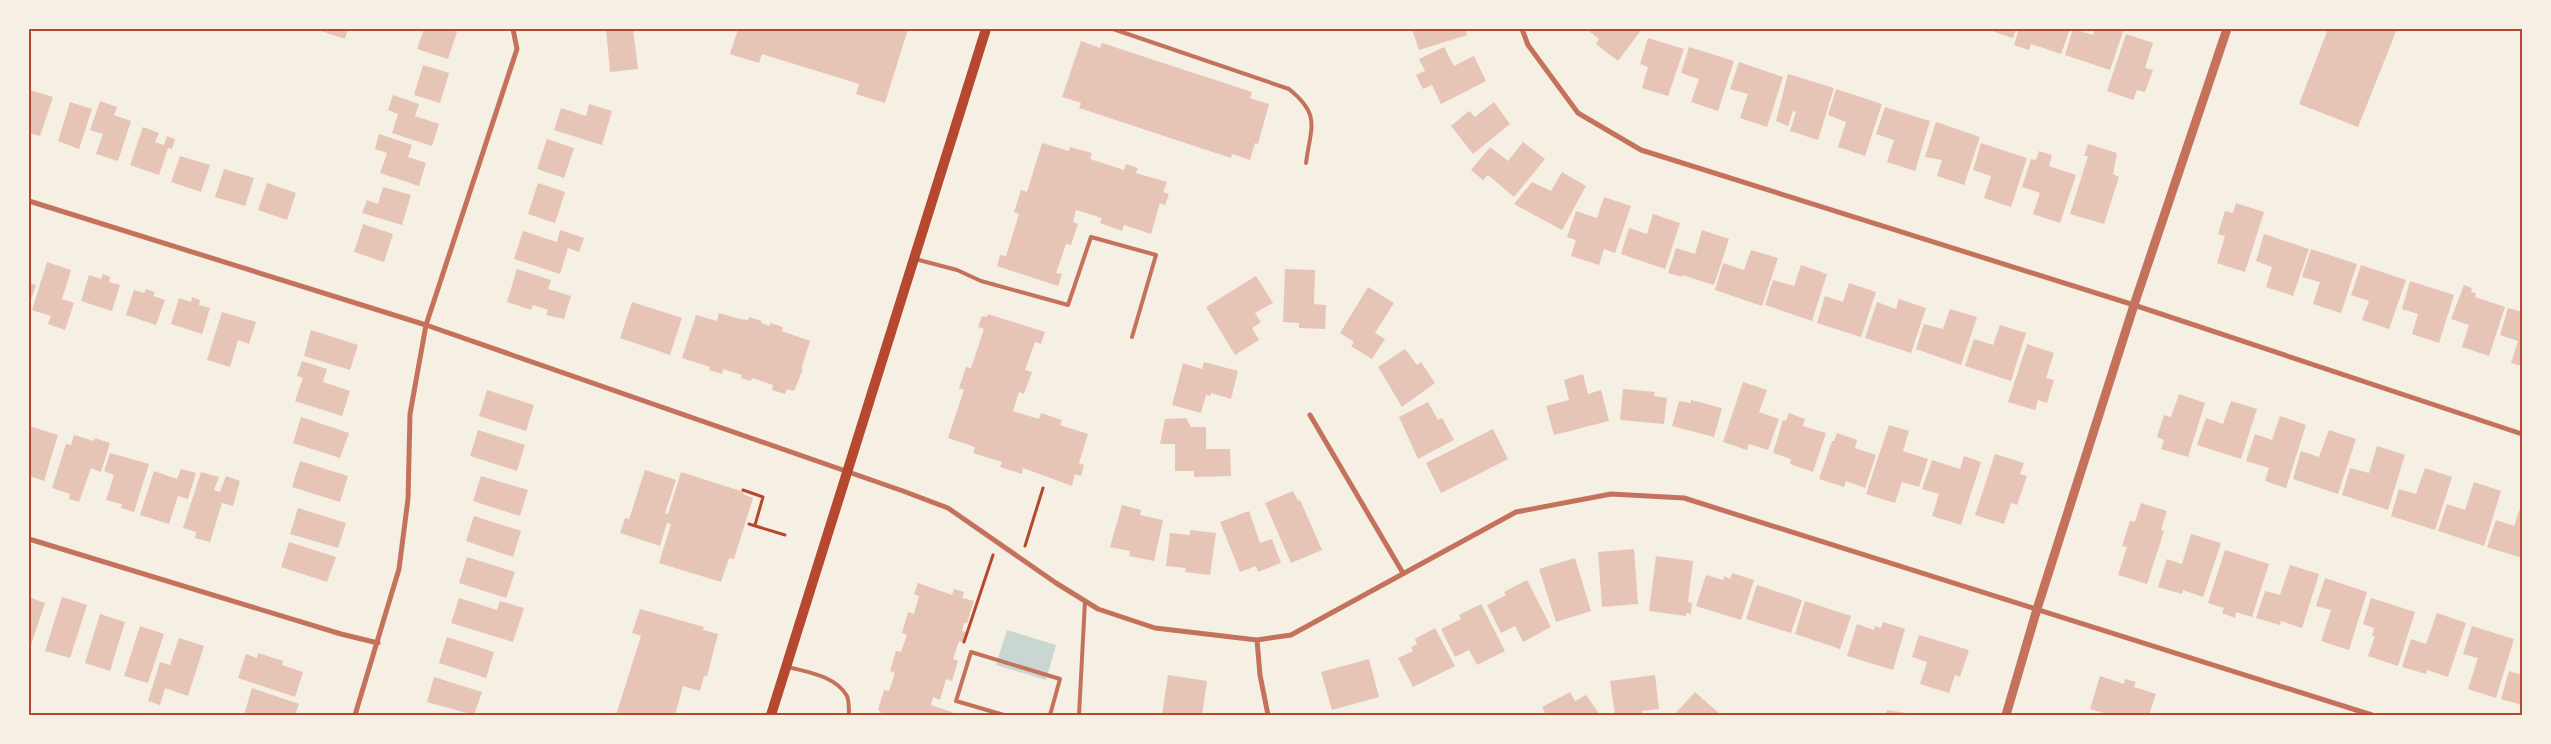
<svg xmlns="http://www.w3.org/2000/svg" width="2551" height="744" font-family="Cabin,sans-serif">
  <rect width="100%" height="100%" fill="#f6efe4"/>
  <!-- water -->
  <path fill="#c9d6d2" d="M1007,630L1056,645L1046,680L996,665Z"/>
  <!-- building -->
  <path fill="#e6c5b7" d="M315,29H348L345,39Z
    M424,29H448L457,32L448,59L417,49Z
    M606,29H633L638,69L610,72Z
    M738,29H908L885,103L856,94L859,84L762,54L759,63L730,54Z
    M1412,29H1465L1467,35L1419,50Z
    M1586,29H1642L1618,61L1596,44L1599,39Z
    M1986,29H2016L2013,38Z
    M2019,29H2070L2061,54L2031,44L2029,50L2014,45Z
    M2073,29L2093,35L2095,29H2124L2110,70L2065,55Z
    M2328,29H2397L2358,127L2299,104Z
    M2126,34L2153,43L2145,68L2153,70L2145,92L2137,90L2133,100L2107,91Z
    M1648,38L1684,49L1668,96L1642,88L1648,67L1640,64Z
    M1081,41L1100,48L1102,43L1252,92L1250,98L1269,104L1258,144L1255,143L1250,160L1232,154L1231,158L1079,108L1081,103L1062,97Z
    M1444,47L1454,66L1474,56L1486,81L1441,104L1432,85L1423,89L1416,75L1425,71L1419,59Z
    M1689,47L1734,61L1718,111L1691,102L1699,79L1681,73Z
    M1739,62L1783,77L1767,127L1740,118L1748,94L1730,89Z
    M423,65L449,73L440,103L414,95Z
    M1788,74L1834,88L1818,140L1790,131L1796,112L1793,111L1788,126L1776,121Z
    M1836,89L1882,104L1865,156L1838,147L1846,122L1828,115Z
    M30,90L53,97L40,136L29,133Z
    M393,95L419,104L415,116L439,124L432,146L392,133L398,114L388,110Z
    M100,101L117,107L114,115L131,121L118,161L96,154L103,134L90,130Z
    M70,102L92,109L79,149L58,141Z
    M1494,102L1510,124L1473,154L1451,126L1469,111L1475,117Z
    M589,104L612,111L602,145L554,130L561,108L586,116Z
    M1885,107L1930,121L1915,171L1887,162L1894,140L1876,134Z
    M1936,122L1980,137L1964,185L1937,176L1942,160L1925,157Z
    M143,127L159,133L155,142L164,145L167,136L175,139L172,149L168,148L159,175L130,165Z
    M379,134L412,145L408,157L426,163L419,186L380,173L387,153L375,149Z
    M547,139L574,148L564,178L537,169Z
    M1523,142L1545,159L1514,197L1488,175L1483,180L1471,170L1490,147L1508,161Z
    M1042,143L1069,151L1070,147L1092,153L1090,159L1124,170L1126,164L1138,168L1136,173L1167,182L1163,192L1169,194L1165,205L1160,203L1151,234L1124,225L1122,231L1100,223L1102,218L1076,210L1073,222L1078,224L1071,245L1066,244L1056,273L1062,274L1058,286L997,266L1000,255L1006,256L1019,214L1014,212L1021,190L1027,192Z
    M1981,143L2027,158L2011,207L1984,198L1991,176L1973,170Z
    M2088,144L2117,153L2113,174L2119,177L2104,224L2070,214L2088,156H2084Z
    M2039,151L2052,155L2049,166L2076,175L2060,223L2033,214L2040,193L2022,187L2031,159L2036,160Z
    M180,156L210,165L201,192L171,182Z
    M224,169L254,178L245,206L215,197Z
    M1562,172L1586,186L1562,230L1514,204L1532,182L1551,191Z
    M267,183L296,193L287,220L258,210Z
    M538,183L565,192L555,223L528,214Z
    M383,187L411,195L402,225L362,213L367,200L378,204Z
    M1604,197L1631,206L1615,253L1604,249L1599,265L1571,256L1576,240L1567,237L1576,211L1597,218Z
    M2236,203L2264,212L2245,272L2217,263L2225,236L2218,234L2225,211L2233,213Z
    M1653,214L1680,223L1665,269L1621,254L1629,228L1647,234Z
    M363,224L393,234L384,262L354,252Z
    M560,230L584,238L579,252L568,248L560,274L514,259L523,231L557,242Z
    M1702,230L1729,239L1714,285L1682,275V277L1668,273L1676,248L1695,254Z
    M2264,234L2309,249L2293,296L2266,287L2272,267L2256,261Z
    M2311,249L2357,264L2341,313L2313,304L2320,282L2302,277Z
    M1751,250L1778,258L1762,306L1715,290L1723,263L1744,270Z
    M47,262L71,270L62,299L74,303L65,330L48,324L51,316L32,310Z
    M1801,265L1827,274L1812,321L1765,305L1773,280L1794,286Z
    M2361,265L2406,280L2389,329L2362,320L2369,301L2351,295Z
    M517,269L551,280L548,289L571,296L564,319L546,315L548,310L533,305L531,310L507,302Z
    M1285,269L1315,270L1314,304L1326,305L1325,329L1299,328V323L1283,322Z
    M103,274L110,277L109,282L120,285L112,311L81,301L89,275L101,279Z
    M1256,276L1273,303L1255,313L1261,322L1252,328L1259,340L1235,355L1206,307Z
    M2410,281L2454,295L2439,343L2412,334L2418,314L2402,309Z
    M29,283L36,285L29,305Z
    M1849,283L1876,292L1861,337L1817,323L1825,296L1843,302Z
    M2464,285L2472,288L2471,292L2476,293L2475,297L2505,307L2489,356L2462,347L2469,325L2451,319Z
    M1368,287L1394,303L1375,333L1385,339L1372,359L1351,346L1354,342L1340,333Z
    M146,289L155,292L153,296L165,300L156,325L126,315L134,290L144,293Z
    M192,297L200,300L199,305L210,308L202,334L171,324L179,298L191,302Z
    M1899,299L1926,308L1911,353L1865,338L1877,302L1896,309Z
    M632,302L682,318L670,355L620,338Z
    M2508,308L2522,312V366L2511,363L2518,341L2500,335Z
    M1950,309L1977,317L1961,365L1916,349L1924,324L1943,329Z
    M222,312L256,322L249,344L238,340L230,367L207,360Z
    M719,313L740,319L748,320L749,317L762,321L761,323L770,326V323L783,327L782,331L810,341L801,369H803L794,391L787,389L785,394L772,390L773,385L752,378L751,381L741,378L742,375L723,369L722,374L709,370L710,367L682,358L696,315L717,321Z
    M988,314L1045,332L1041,344L1035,342L1025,370L1032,372L1024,394L1019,392L1013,411L1039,419L1041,413L1062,420L1060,425L1088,434L1079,463L1084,465L1081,476L1075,474L1072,486L1023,468L1022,474L1000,467L1002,462L973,453L975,447L948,438L964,390L959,388L966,367L971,368L984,329L978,327L982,316L987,317Z
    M2000,325L2026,333L2011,381L1965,366L1974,339L1993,345Z
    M311,330L358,345L350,370L304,356Z
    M2027,344L2054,353L2046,378L2054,380L2047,403L2038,400L2035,410L2008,402Z
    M1405,349L1417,365L1421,362L1435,383L1402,407L1378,367Z
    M302,361L327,369L323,382L350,391L342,416L295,401L303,378L297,376Z
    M1204,362L1238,371L1231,399L1211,393V396L1206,395L1201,413L1172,405L1183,363L1202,369Z
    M1583,374L1588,394L1601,390L1609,421L1554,435L1546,406L1569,400L1564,380Z
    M1743,382L1767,390L1759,412L1779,419L1768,450L1749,444L1747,450L1723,442Z
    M1623,389L1655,392L1654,396L1667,398L1664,424L1620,420Z
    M487,390L534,405L526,431L479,416Z
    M2179,394L2205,403L2188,457L2161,449L2164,440L2157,437L2164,415L2171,417Z
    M1691,400L1722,408L1714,437L1672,426L1679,401L1691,403Z
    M2231,401L2257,409L2241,459L2197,445L2206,418L2223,424Z
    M1428,402L1438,420L1442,418L1454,440L1418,459L1399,417Z
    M1789,413L1805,419L1803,426L1826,433L1813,472L1790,464L1791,459L1773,453L1783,420L1786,421Z
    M2280,416L2306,425L2286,488L2265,481L2269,468L2246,461L2255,434L2272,440Z
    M301,417L349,433L340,458L293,443Z
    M1186,418L1191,427H1206V449H1230L1231,476L1194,477V471H1175V444H1160L1165,419Z
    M1889,425L1909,431L1903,451L1928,459L1919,487L1902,482L1895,503L1866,494Z
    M29,426L58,435L44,481L29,476Z
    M1493,429L1508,459L1441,493L1426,463Z
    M478,430L525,445L517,471L470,456Z
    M2329,430L2356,439L2338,494L2293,479L2301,451L2319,457Z
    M1837,433L1857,440L1855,448L1876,455L1865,488L1846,481L1844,487L1819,479L1832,441H1834Z
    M74,435L94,441L95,438L110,443L101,472L91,468L79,502L69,499L70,494L52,488L66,444L71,445Z
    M2377,446L2405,455L2388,510L2342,495L2350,468L2369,473Z
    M110,453L149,464L134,512L121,508L122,504L106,500L114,475L104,471Z
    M1995,454L2024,463L2020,474L2027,476L2017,505L2011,503L2004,524L1975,515Z
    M1964,456L1981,462L1961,525L1932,516L1939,494L1922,489L1932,460L1960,469Z
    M300,461L348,476L340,502L292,487Z
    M2425,468L2452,477L2435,530L2391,516L2399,489L2416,494Z
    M181,469L196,473L188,499L178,496L169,524L140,515L154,471L177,479Z
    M645,470L676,480L665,513L668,514L681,472L744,492L743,494L753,498L734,559L729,558L721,582L659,563L671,524L667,523L660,546L620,533L625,518L629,519Z
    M201,472L219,477L214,490L220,492L226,476L240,481L233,506L222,503L210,542L195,538L196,532L183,528Z
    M481,476L528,490L520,516L473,501Z
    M2474,482L2501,491L2484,546L2438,531L2447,504L2465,510Z
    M1293,491L1298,501L1300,500L1322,550L1291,563L1265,503Z
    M2522,502V558L2487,547L2496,520L2514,526Z
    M2141,503L2167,511L2161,530L2164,531L2147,584L2118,575L2127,547L2122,546L2130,521L2135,522Z
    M1122,505L1141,510L1140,515L1163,520L1154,561L1129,556L1130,551L1110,547Z
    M298,508L346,523L338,548L290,534Z
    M1249,511L1260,543L1272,539L1281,563L1258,572L1256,566L1240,572L1220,522Z
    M474,516L521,531L513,557L466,541Z
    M1190,530L1216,533L1210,575L1185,572L1186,568L1166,566L1170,533L1190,535Z
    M2191,534L2221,543L2203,597L2183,590L2182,594L2158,587L2167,559L2182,564Z
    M289,542L336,557L327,582L281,567Z
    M1634,549L1638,604L1602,607L1598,552Z
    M2225,550L2269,564L2252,617L2236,612L2235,618L2222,613L2224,608L2208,603Z
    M1656,556L1693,561L1688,602L1692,603L1691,614L1686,613V616L1649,611Z
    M467,557L515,572L506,598L459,583Z
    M1575,558L1591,611L1556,622L1539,569Z
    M2290,565L2319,574L2302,628L2281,621L2280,625L2256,618L2265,591L2280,595Z
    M1732,573L1754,580L1741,620L1696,606L1706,575L1723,580L1724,576L1730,579Z
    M2325,578L2367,592L2349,650L2321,641L2331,610L2316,606Z
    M1527,580L1551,627L1523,642L1515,626L1501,633L1487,605L1506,595L1504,592Z
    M918,583L952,595L954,589L964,592L962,598L974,601L967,623H964L962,631L967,632L964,643L959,641L953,659L958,661L952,681L946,679L940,700L933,697L931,705L960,715H880L881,712L878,710L884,690L889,691L895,673L890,671L896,651L901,652L907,635L902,633L908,612L914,614L919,596L914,594Z
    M1757,585L1802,600L1791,633L1746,619Z
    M29,597L45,603L29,651Z
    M62,597L87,605L70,658L45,651Z
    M459,598L497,610L500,601L524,608L513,642L451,623Z
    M2371,598L2415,612L2398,666L2368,656L2375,636H2372L2374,628L2363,624Z
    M1805,601L1851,616L1840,649L1795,634Z
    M1481,604L1505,651L1477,665L1469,650L1455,657L1441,629L1461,619L1459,615Z
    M640,609L704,627L703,630L718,634L707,676H704L700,691L683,686L675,715H616L641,636L632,633Z
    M2437,613L2466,623L2448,677L2427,670L2426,674L2402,667L2411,639L2426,644Z
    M100,614L125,622L110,671L85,663Z
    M1883,622L1905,629L1893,670L1847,656L1857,624L1874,630L1875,626L1881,628Z
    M140,626L164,634L148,683L124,676Z
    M2472,626L2514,639L2496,698L2468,689L2478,658L2463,654Z
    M1435,628L1455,666L1413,687L1398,658L1413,651L1411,647L1417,644L1415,639Z
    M1919,635L1969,650L1960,677L1955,675L1949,693L1920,684L1927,662L1912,657Z
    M447,637L494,652L486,678L439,663Z
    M179,638L204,646L188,696L165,688L160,705L148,701L160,662L170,665Z
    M258,653L283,661L282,665L303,672L295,697L238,678L246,654L257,658Z
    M1369,659L1379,697L1332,710L1321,672Z
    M2509,671L2522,675V705L2501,699Z
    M1168,675L1207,681L1202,715H1162Z
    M1655,675L1659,709L1642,711L1643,715H1615L1610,681Z
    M2100,676L2124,684L2125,679L2136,682L2134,687L2156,694L2149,715H2111L2090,709Z
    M434,677L482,692L474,715L427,702Z
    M252,688L299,704L295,715H244Z
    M1570,692L1575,701L1586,695L1600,715H1546L1542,707Z
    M1695,692L1713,708L1721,715H1674Z
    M1887,710L1913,714V715H1886Z"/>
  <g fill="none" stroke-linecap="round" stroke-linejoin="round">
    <!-- path -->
    <path stroke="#b5482f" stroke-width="3" d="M743,490L763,497L755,525
      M749,524L785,535
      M1025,546L1043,488
      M964,642L993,555"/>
    <!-- service -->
    <path stroke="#c5725c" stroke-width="4" d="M1113,29L1289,89C1321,115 1311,126 1306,163
      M915,259L957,270L981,281L1068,305L1091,237L1156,255L1132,337
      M788,667C807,672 836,676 847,696C849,701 849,709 849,715
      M1004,715L956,701L971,652L1060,679L1050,715
      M1079,715L1085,601"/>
    <!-- minor -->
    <path stroke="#c5725c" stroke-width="5" d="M1522,29L1528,45L1578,113L1641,150L2134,305L2522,434
      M29,201L426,325L903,491L948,508L1056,583L1098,609L1155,628L1257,640L1291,635L1516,512L1611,494L1684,498L2372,715
      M1310,415L1403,573
      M29,539L341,634L378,643
      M1257,640L1260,675L1268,715
      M355,715L399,569L408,499L410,414L426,325L517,49L513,29"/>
    <!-- tertiary -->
    <path stroke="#c5725c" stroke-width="9" d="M2006,715L2037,609L2134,305L2227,29"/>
    <!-- secondary -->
    <path stroke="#b5482f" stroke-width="10" d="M771,715L986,29"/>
  </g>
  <!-- border -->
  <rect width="2551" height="744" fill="none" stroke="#f6efe4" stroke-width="60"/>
  <rect x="30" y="30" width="2491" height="684" fill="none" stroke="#b5482f" stroke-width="2"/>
</svg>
